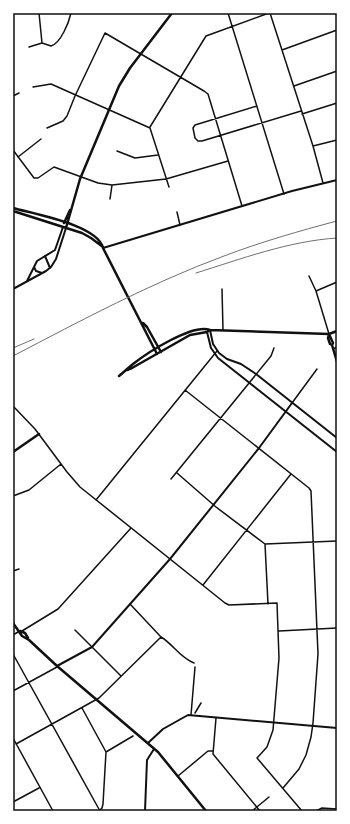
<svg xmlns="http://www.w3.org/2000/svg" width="350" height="824" font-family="'Fira Sans',sans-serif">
  <rect width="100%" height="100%" fill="#fff"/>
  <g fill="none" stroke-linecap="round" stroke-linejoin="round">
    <!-- pedestrian -->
    <path stroke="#111" stroke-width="1.5" d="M195,713L201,703"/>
    <!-- minor -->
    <path stroke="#111" stroke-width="1.5" d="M39,13L42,43L51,46C61,43 69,22 71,13
      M228,13L284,194
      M270,13L313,146L323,183
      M29,47L42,43
      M282,50L337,30
      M294,86L337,71
      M33,87L51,84L150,128L169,187
      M13,96L19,93
      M257,106L195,125L193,128L195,138L198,141H202L301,111
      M302,114L337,103
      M150,127L206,36L269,13
      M47,128L63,121L67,116L75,96L105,33L204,91L208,94L242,206
      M313,146L337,140
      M13,150L34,178H38L54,167L98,183L112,185L166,179L228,161
      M117,151L135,158L158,155
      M18,157L41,139
      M110,199L112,185
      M177,212L180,225
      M309,276L316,291L329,334
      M222,289L223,330
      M316,291L337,282
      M333,349L337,347
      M185,390L309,488L311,491L318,654L313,723L311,737L306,755L299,769L283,788
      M292,403L317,369
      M13,406L35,429L67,472L80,487L225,603L229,605L277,603L279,658L273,730L267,747L257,758L302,811
      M177,473L216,507L265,544L337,541
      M171,479L271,356L274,348
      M13,496L29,490L61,464
      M96,500L217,351
      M265,544L268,604
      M13,571L19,569
      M203,585L291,474
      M130,604L161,637C173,644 180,658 194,663
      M75,630L121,676
      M22,631L58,609L131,528
      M279,631L337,628
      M13,635L18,632
      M13,654L100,811
      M13,691L57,667
      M82,708L106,752L103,804L102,808L99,811
      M191,715L195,667
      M216,718L213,754L260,811
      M13,738L53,811
      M16,744L99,698L161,637
      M106,752L133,736
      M178,776L208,751H213
      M13,802L39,788
      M252,811L269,797
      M316,811L322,808L337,809"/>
    <!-- tertiary -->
    <path stroke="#111" stroke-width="2" d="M103,248L292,191L337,180
      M45,256L50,268
      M34,267L36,271L42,273
      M27,281L37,261L55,250L63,227
      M13,289L46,271L51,267L56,259L66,228
      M210,330L213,344L219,353L227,359L241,364L256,374L337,438
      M207,332L211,348L218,358L337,452
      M57,666L92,647L170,559L259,448L292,403
      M148,743L163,729L188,715L337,728
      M145,811L147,760L154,749"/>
    <!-- secondary -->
    <path stroke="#111" stroke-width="2.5" d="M13,208C34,214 98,225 103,248L157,354
      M13,211L82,233L91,238L103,247
      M64,223L70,210
      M66,228L80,179L119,86L130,68L172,13
      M143,323L147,327L161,352
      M329,334L328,338L330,344L332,345L337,362
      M329,334L333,343L332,345
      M127,370L132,368L190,335L207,332L210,330
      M119,376C124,372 128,368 133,364C147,353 193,323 210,330L329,334L337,331
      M13,452L39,434
      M13,623L22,636L29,640L57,666L158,752L206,811
      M20,631L25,633L28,638"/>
    <!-- rail -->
    <path stroke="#707070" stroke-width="1" d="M196,273C241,259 289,241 337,238
      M13,348L34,339
      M13,356C82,320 151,283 224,256C261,242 299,231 337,221"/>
  </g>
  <!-- border -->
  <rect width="350" height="824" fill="none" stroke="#ffffff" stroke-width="28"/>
  <rect x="14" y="14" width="322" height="796" fill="none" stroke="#111" stroke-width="1.5"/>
</svg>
